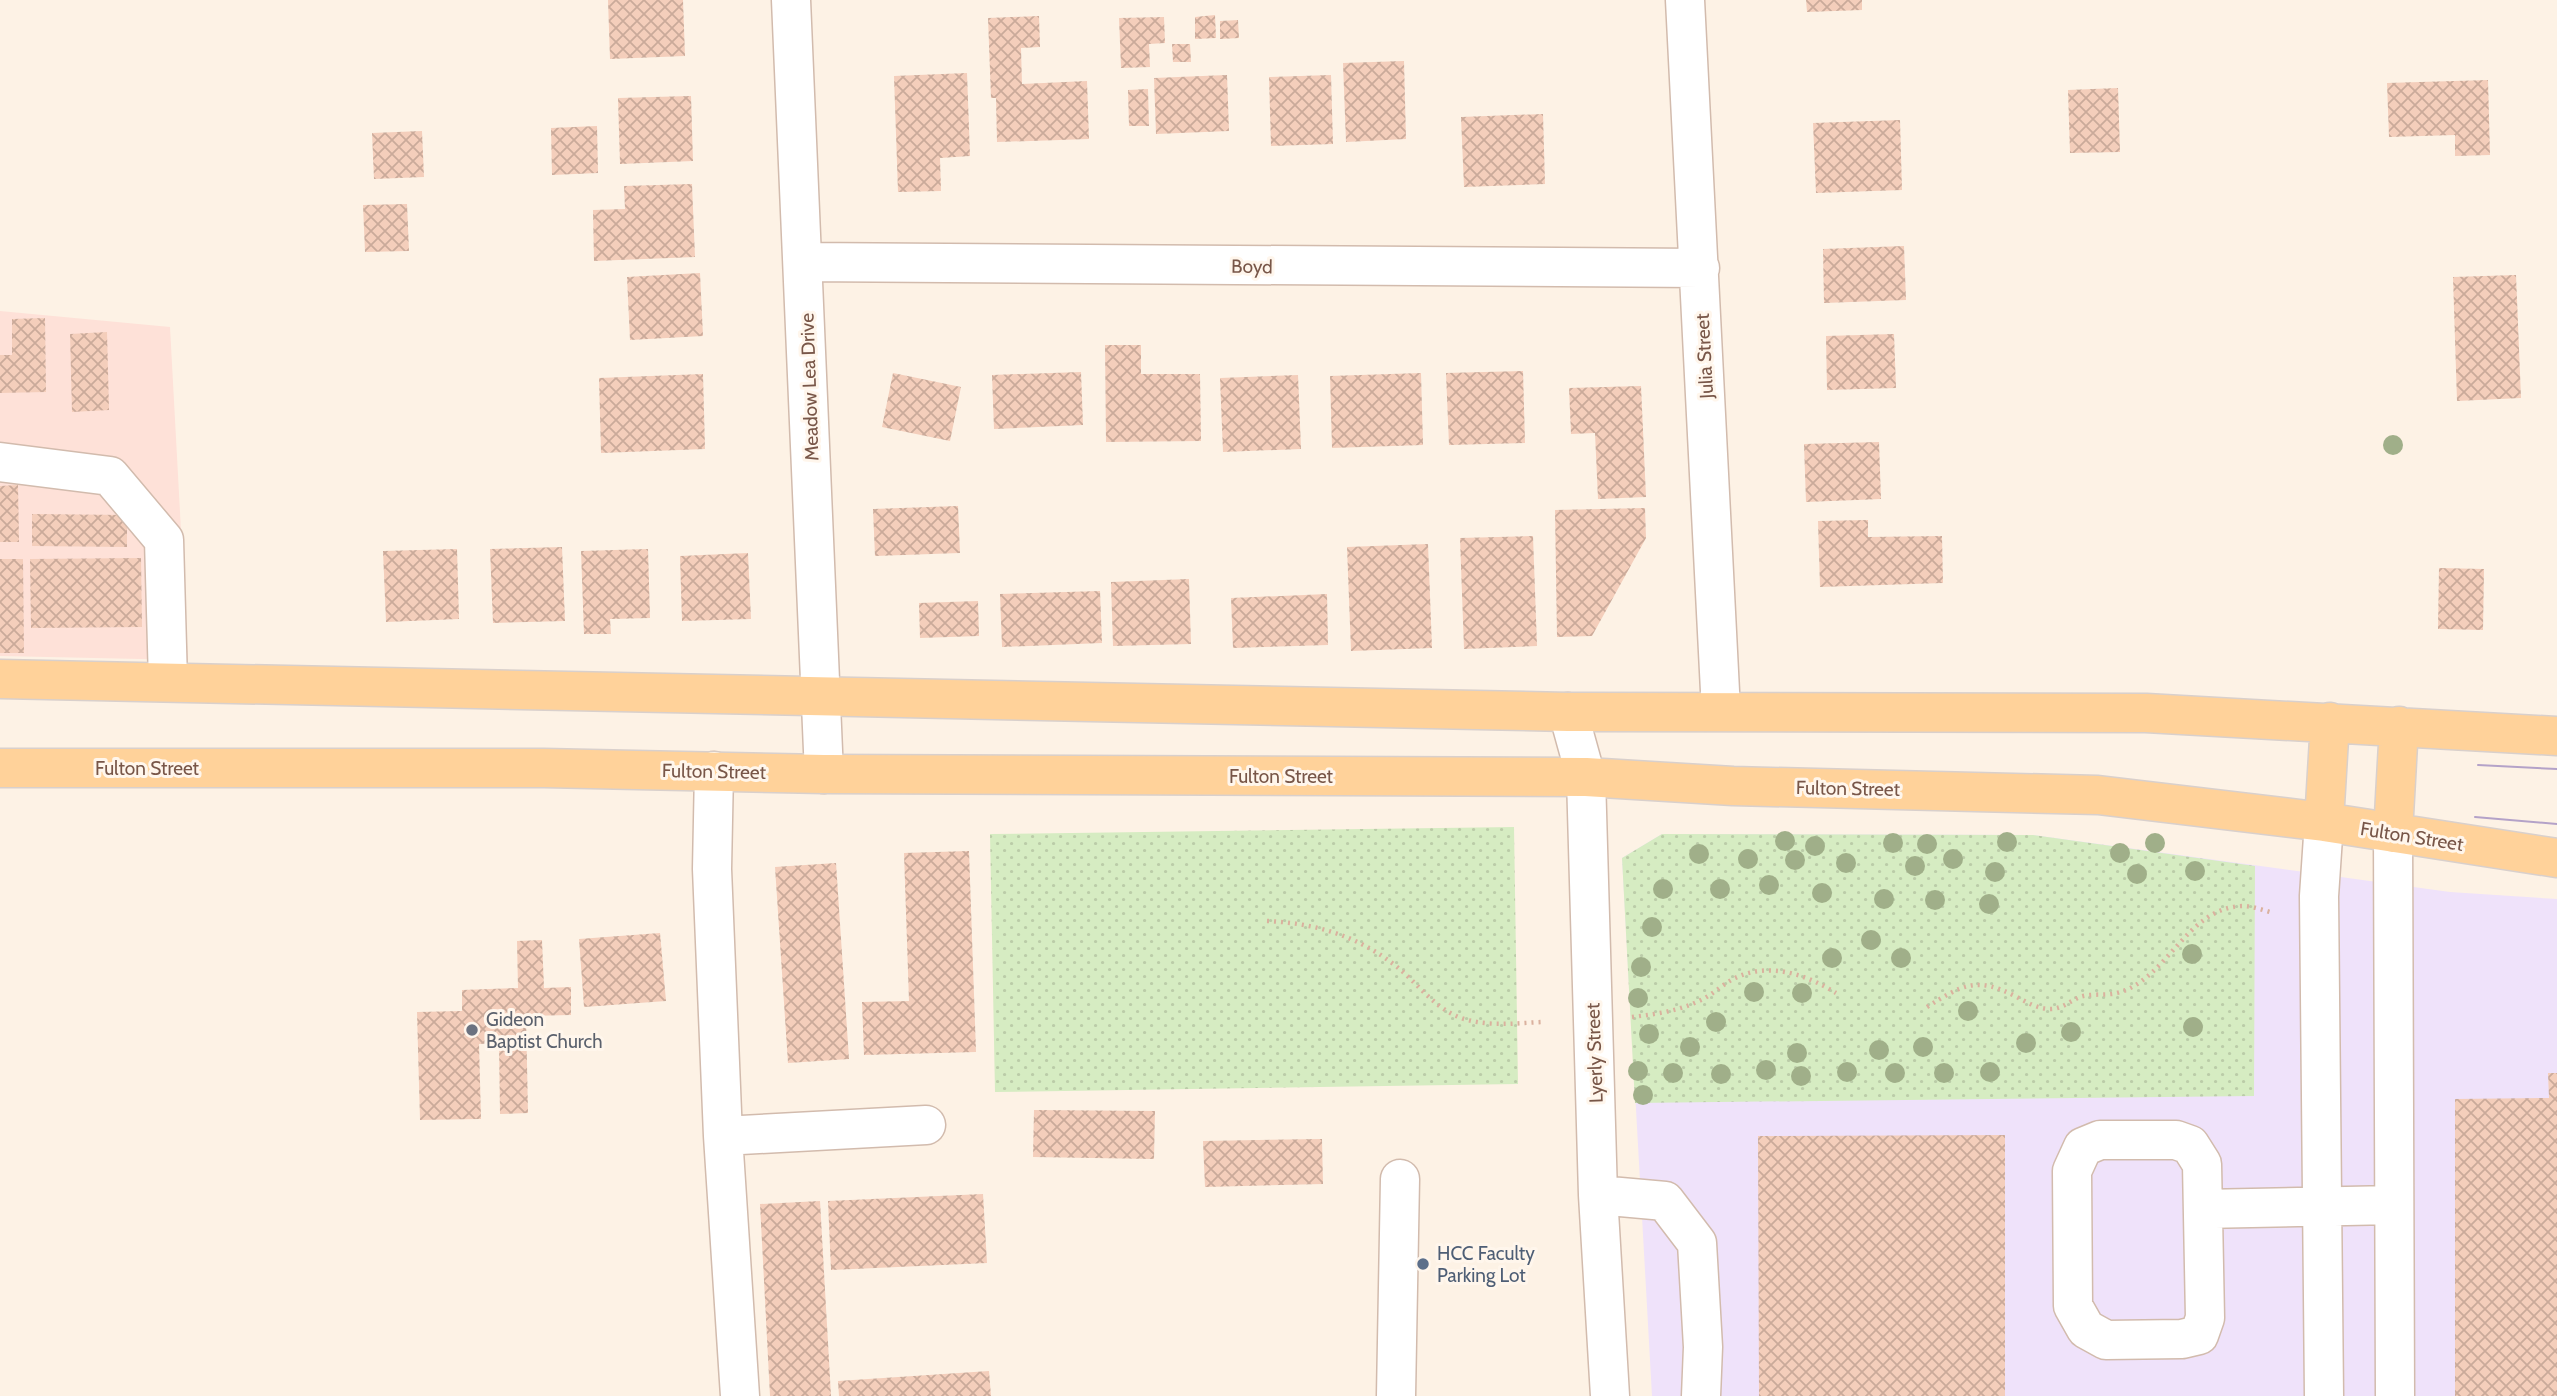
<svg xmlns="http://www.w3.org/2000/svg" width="2557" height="1396" font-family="Cabin,sans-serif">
  <defs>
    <pattern id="grass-dots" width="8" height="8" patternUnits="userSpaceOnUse" patternTransform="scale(1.75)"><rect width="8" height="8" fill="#d6ecc2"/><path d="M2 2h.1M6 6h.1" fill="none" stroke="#bbcca8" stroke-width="1.8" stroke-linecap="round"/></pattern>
    <pattern id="building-cross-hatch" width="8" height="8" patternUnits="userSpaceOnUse" patternTransform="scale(1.75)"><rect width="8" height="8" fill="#f4cebb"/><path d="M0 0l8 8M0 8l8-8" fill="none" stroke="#caaa9a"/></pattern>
  </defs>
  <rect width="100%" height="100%" fill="#fdf2e5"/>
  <!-- commercial -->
  <path fill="#fee1d8" d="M0,311L170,327L188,660L0,656Z"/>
  <!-- education -->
  <path fill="#efe2fa" d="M1662,834L2033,835L2450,892L2557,899V1396H1652L1622,858Z"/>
  <!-- grass -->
  <path fill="url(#grass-dots)" d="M1514,827L1518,1084L995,1092L990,834Z
    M1662,834L2033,835L2255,866L2254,1096L1635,1103L1622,858Z"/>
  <!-- building -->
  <path fill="url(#building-cross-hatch)" d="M608,0H683L685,56L610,59Z
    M1806,0H1862V10L1807,12Z
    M1215,15L1216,38L1195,39V17Z
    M1039,16L1040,47L1021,48L1022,84L1087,81L1089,139L997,142L996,98H991L988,18Z
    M1164,17L1165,43L1149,44L1150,67L1121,68L1119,18Z
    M1238,20L1239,38L1220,39V21Z
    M1172,44H1190L1191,62H1173Z
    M1404,61L1406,139L1346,142L1343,63Z
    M967,73L970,156L940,158L941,191L898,192L894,76Z
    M1227,75L1229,131L1156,134L1154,78Z
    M1331,75L1333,144L1271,146L1269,77Z
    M2488,80L2490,155L2455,156V135L2389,137L2387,83Z
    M2118,88L2120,152L2070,153L2068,90Z
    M1148,89L1149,126H1129L1128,90Z
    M691,96L693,161L620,164L618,98Z
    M1543,114L1545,184L1464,187L1461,117Z
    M1900,120L1902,190L1816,193L1813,123Z
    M597,126L598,173L552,175L551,128Z
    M422,131L424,177L374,179L372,133Z
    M692,184L695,257L594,261L593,210L625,209L624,186Z
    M407,204L409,251L365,252L363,205Z
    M1904,246L1906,300L1824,303L1823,249Z
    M700,273L703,336L630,340L627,277Z
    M2516,275L2521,398L2457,401L2453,277Z
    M45,318L46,392L0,393V355H12V319Z
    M107,332L109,410L72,412L70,334Z
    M1894,334L1896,388L1827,390L1826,336Z
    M1105,345H1141V374H1200L1201,441L1106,442Z
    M1523,371L1525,443L1449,445L1446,373Z
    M1081,372L1083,425L994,429L992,375Z
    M893,373L961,387L950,441L882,427Z
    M1421,373L1423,445L1332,448L1330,376Z
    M703,374L705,449L601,453L599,378Z
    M1298,375L1301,449L1223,452L1220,378Z
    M1641,386L1646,497L1598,499L1595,433L1571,434L1569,388Z
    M1879,442L1881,499L1806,502L1804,444Z
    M18,485L19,542H0V486Z
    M958,506L960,553L875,556L873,509Z
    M1645,508L1646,538L1592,636L1557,637L1555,510Z
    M32,514L127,515V547L32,546Z
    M1868,520V537L1942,536L1943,583L1820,587L1818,521Z
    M1533,536L1537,646L1464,649L1460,538Z
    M1428,544L1432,648L1351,651L1347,547Z
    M562,547L565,621L493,623L490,549Z
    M457,549L459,619L386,622L383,551Z
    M648,549L650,618L610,619L611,634H584L581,551Z
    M748,553L751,619L682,621L680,556Z
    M141,558L142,627L31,628L30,559Z
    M0,559H23L24,653H0Z
    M2439,568L2484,569L2483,630L2438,629Z
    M1189,579L1191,644L1113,646L1111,582Z
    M1100,591L1102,643L1002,647L1000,594Z
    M1327,594L1328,645L1233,648L1231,598Z
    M978,601L979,636L920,638L919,603Z
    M969,851L976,1052L864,1055L862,1002L909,1001L904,853Z
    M836,863L849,1059L788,1063L775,867Z
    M660,933L666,1001L584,1007L579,939Z
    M542,940L544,988L571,987V1015L526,1016L528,1113L500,1114L499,1043L479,1044L481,1119L420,1120L417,1012L462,1011V990L518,988L517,941Z
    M2548,1073H2557V1396H2455V1099L2549,1098Z
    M1034,1110L1155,1111L1154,1159L1033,1157Z
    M2005,1135V1396H1759L1758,1136Z
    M1322,1139L1323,1184L1205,1187L1203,1141Z
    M983,1194L987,1263L831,1270L828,1201Z
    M820,1201L831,1396H770L760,1204Z
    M989,1371L991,1396H839L838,1381Z"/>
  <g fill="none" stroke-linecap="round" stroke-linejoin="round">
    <defs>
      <path id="minor" d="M791,0L824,774
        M1685,0L1721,711
        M804,262L1700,268
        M0,462L110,476L164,540L168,682
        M1568,712L1586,777L1598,1195L1610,1396
        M714,771L712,869L723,1136L926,1125
        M2324,822L2319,896L2324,1396
        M2393,833L2395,1396
        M723,1136L740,1396
        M2100,1140H2176L2190,1145L2202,1164L2205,1318L2199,1335L2182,1339L2106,1340L2086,1329L2073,1306L2072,1171L2083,1147Z
        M1598,1195L1665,1201L1697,1243L1703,1347L1701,1396
        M2203,1209L2394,1205
        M1396,1396L1400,1179"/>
      <path id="major" d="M0,679L1568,712L2146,713L2557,736
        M0,768H544L824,774L1586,777L1733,786L2098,795L2324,822L2557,858
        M2324,822L2330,722
        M2393,833L2399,726"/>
    </defs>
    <!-- minor casing -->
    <use href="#minor" stroke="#d2bbad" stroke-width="41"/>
    <!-- major casing -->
    <use href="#major" stroke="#d9d0cc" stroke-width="41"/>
    <!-- path -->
    <path stroke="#dab19e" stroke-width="4.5" stroke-dasharray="2 5" stroke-linecap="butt" d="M1267,921C1313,923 1355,935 1392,963C1417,981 1433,1009 1464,1019C1491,1027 1516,1023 1543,1022
      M1927,1007C1962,985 1976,976 2015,996C2026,1002 2038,1009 2050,1009C2062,1009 2070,1001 2080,997C2091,993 2105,996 2117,993C2168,980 2186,907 2243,906C2253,906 2265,911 2274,913
      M1632,1017C1656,1014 1679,1011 1701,1000C1712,995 1722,985 1733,979C1768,961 1805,974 1836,993"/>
    <!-- minor -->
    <use href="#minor" stroke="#fff" stroke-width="38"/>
    <!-- major -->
    <use href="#major" stroke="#ffd29a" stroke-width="38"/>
    <!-- tram -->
    <path stroke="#b4a2c8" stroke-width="2" d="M2478,765L2557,769
      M2475,817L2557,824"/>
  </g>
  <!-- trees -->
  <g fill="#a0af89">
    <circle cx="2393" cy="445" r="10"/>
    <circle cx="1785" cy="841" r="10"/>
    <circle cx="2007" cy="842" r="10"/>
    <circle cx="1893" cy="843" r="10"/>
    <circle cx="2155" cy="843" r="10"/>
    <circle cx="1927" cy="844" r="10"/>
    <circle cx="1815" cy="846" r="10"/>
    <circle cx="2120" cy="853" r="10"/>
    <circle cx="1699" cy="854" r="10"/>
    <circle cx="1748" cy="859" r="10"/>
    <circle cx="1953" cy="859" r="10"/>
    <circle cx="1795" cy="860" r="10"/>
    <circle cx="1846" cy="863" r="10"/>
    <circle cx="1915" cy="866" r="10"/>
    <circle cx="2195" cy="871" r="10"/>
    <circle cx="1995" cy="872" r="10"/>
    <circle cx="2137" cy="874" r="10"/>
    <circle cx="1769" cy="885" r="10"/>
    <circle cx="1663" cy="889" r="10"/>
    <circle cx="1720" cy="889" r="10"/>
    <circle cx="1822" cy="893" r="10"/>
    <circle cx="1884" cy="899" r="10"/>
    <circle cx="1935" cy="900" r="10"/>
    <circle cx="1989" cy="904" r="10"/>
    <circle cx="1652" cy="927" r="10"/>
    <circle cx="1871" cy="940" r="10"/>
    <circle cx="2192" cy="954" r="10"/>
    <circle cx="1832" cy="958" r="10"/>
    <circle cx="1901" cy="958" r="10"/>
    <circle cx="1641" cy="967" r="10"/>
    <circle cx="1754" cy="992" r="10"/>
    <circle cx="1802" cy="993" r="10"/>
    <circle cx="1638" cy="998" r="10"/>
    <circle cx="1968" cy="1011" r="10"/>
    <circle cx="1716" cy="1022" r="10"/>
    <circle cx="2193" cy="1027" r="10"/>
    <circle cx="2071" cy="1032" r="10"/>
    <circle cx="1649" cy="1034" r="10"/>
    <circle cx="2026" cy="1043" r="10"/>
    <circle cx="1690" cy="1047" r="10"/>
    <circle cx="1923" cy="1047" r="10"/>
    <circle cx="1879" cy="1050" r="10"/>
    <circle cx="1797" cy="1053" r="10"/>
    <circle cx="1766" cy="1070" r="10"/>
    <circle cx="1638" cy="1071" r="10"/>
    <circle cx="1847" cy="1072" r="10"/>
    <circle cx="1990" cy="1072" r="10"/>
    <circle cx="1673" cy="1073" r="10"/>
    <circle cx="1895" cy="1073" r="10"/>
    <circle cx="1944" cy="1073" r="10"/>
    <circle cx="1721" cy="1074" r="10"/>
    <circle cx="1801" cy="1076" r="10"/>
    <circle cx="1643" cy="1095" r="10"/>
  </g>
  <!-- markers -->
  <circle fill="#6b7280" stroke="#fff6ec" stroke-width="2.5" cx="472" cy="1030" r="7"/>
  <circle fill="#5c6f8a" stroke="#fff6ec" stroke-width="2.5" cx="1423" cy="1264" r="7"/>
  <g text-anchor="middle" stroke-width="6" stroke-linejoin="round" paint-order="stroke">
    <!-- street labels -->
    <g font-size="19" fill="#785648" stroke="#fff6ec">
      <text transform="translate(1252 266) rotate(1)" y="7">Boyd</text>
      <text transform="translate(1704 356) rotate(-93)" y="7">Julia Street</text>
      <text transform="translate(809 387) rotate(-92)" y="7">Meadow Lea Drive</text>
      <text x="147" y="775">Fulton Street</text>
      <text transform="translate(714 771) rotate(1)" y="7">Fulton Street</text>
      <text x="1281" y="783">Fulton Street</text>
      <text transform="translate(1848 788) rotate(1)" y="7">Fulton Street</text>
      <text transform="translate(2412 836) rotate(9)" y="7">Fulton Street</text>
      <text transform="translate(1594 1053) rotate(-92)" y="7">Lyerly Street</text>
    </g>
    <!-- worship labels -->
    <g font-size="19" fill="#5b616d" stroke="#fff6ec" text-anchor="start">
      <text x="486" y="1026">Gideon<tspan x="486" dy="22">Baptist Church</tspan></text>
    </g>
    <!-- service labels -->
    <g font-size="19" fill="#4e5e75" stroke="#fff6ec" text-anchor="start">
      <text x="1437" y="1260">HCC Faculty<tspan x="1437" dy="22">Parking Lot</tspan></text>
    </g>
  </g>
</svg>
